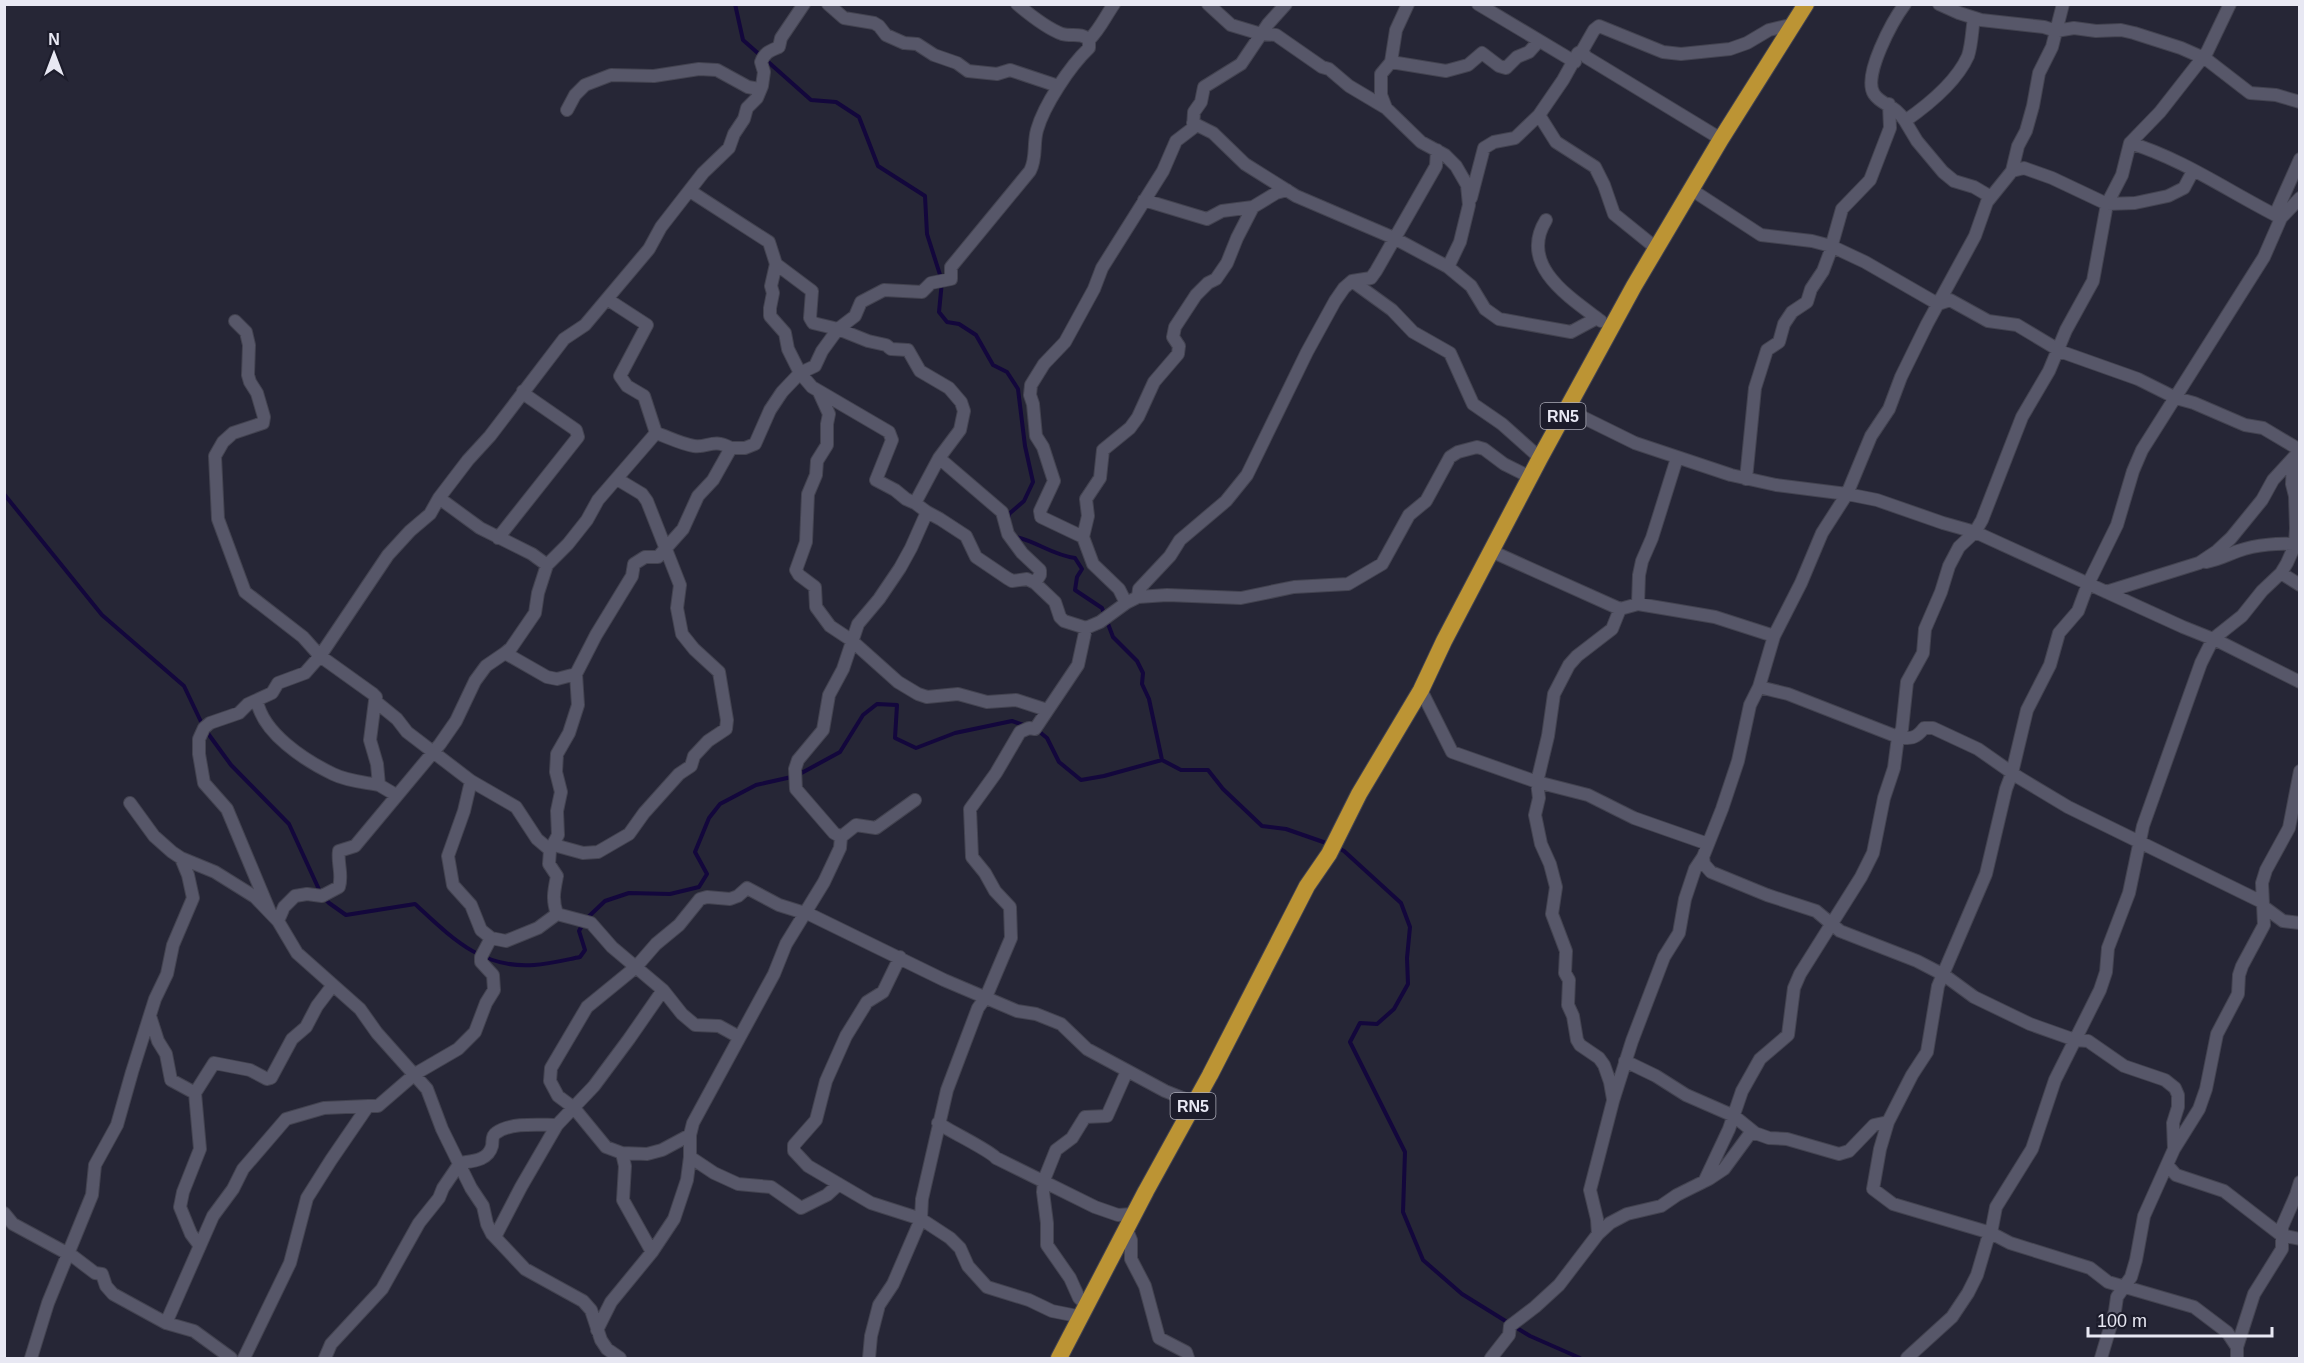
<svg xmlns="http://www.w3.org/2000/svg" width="2304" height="1363" font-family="Arial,sans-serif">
  <rect width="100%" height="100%" fill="#262636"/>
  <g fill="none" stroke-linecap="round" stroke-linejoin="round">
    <!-- stream -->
    <path stroke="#13073c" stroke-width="4" d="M735,4L743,40L760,55
      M766,60L811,100L836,102L859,117L878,166L925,196L927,234L942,281L939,312L947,322L959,324L976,335L993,365L1007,372L1018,389L1025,446L1033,482L1024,501L1009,514V521
      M4,494L102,615L184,686L204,728L231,765L289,824L322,896L329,903L346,915L415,904C451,937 481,969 534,965C549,964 565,960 580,957L585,950L579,931L585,920L605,901L629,893L670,894L699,887L707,874L695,852L709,818L720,804L756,785L796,776L840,752L863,715L877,704L897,705L895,738L916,748L955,733L1012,721L1026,726
      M1016,537C1038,542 1052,555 1075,558L1082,569L1077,577L1075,590L1102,608L1113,637L1137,661L1143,673L1142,684L1149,699L1162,760
      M1036,729L1047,738L1059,762L1081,780L1104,776L1162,760L1181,770H1208L1223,789L1262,826L1286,829L1329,844
      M1336,847L1344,851L1401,903L1410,927L1407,958L1408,984L1394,1009L1377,1024L1360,1023L1350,1042L1405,1152L1403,1212L1423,1260L1462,1294L1530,1336L1580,1358"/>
    <defs>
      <path id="minor" d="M828,4L844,18L874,23L879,26L886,35L904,43L917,44L934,55L957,63L968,71L997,74L1010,70L1058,86
        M1017,4C1030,15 1046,28 1062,34C1072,37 1081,32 1089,40
        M1208,4L1231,25L1261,34L1276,35L1322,67L1329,69L1349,86L1386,108
        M1408,4L1396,30L1391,62L1381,74V95L1386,108L1421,142L1445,155L1456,166L1467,185L1469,205L1460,242L1448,267
        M1478,4L1575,62
        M1939,4L1959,13L1981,20L2044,27L2056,31L2074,28L2096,31L2121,30L2134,33L2181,48L2206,59L2250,93L2276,95L2300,102
        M1974,18C1972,29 1972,44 1968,56C1956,83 1928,105 1905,121L1917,141L1943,172L1954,181L1974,187L1991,197
        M1582,51L1586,57L1721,139
        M1391,62L1446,71L1468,65L1482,53L1499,66L1506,68L1517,57L1529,52L1538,42
        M567,110L575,95L585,85L611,75L654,76L699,69L717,70L748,87L759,89
        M1905,121C1895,104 1882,106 1874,94C1862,76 1893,20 1905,4
        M1193,123L1213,133L1245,164L1296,196L1394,238L1448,267L1471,286L1485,309L1499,319L1571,332L1597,318
        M2130,143C2183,159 2231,193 2281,218
        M2012,171L2024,168L2052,178L2107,204L2135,203L2168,196L2184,188L2193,171
        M1692,190L1761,235L1812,241L1831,246L1865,262L1938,304L1950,300L1988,321L2017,325L2062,352L2138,379L2176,398L2194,403L2245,425L2263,428L2300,450
        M690,191L769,242L776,264L771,286L773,293L770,308V316L785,333L788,349L800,373L812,387L889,432L892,440L876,480L895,490L906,499L915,503
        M1471,198L1484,148L1494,142L1515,138L1539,115
        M1144,200L1207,219L1222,211L1253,207L1276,193L1287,190
        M2275,215L2300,159
        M1546,220C1518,265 1569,297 1601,321
        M1656,248L1614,214L1604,185L1595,167L1556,142L1539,115L1563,80L1578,53L1582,51L1594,30L1599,26L1663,52L1681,54L1730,49L1747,43L1769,30L1795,24
        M776,264L812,291L810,318L813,323L838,329L868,341L886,345L891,349L908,350L920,371L949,388L961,402L964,411L960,430L939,458L915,503L927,512L940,519L966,536L976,557L1007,578L1012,581L1027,579L1035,583L1055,602L1060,617L1064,621L1086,628
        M1352,281L1392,310L1413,332L1450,353L1473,404L1502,424L1540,458
        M235,321L246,332L249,345L248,375L250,382L257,393L264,417L263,423L233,433L223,442L215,456L218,519L245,592L303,637L320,656L373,694L376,697L375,701L397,719L407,732L471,781L516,807L537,839L550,850L549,864L557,876C554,891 552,899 557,914
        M819,392L829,414L827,424V445L817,461L816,475L808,494L806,542L796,570L799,575L815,587L816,607L830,626L851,640L898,682L918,694L927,697L958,694L987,702L1016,700L1047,710
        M1566,409L1635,443L1731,475L1776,485L1847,494L1877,500L1943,523L1975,532L2183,627L2218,641L2300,682
        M656,433C668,437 681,444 694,446C709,448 712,438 731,448
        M939,458L1002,512L1008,534L1022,553L1040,570V575L1035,583
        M1746,479L1755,388L1767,350L1779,342L1784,324L1792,312L1807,302L1811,289L1823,271L1829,255L1842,209L1870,180L1890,128L1889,104
        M439,498L480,528L532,554L547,565L538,593L535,613L511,648L505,653
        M1083,537L1088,516L1086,499L1100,478L1103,450L1130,428L1138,417L1154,382L1178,354L1179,346L1173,337L1175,327L1196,295L1208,283L1216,279L1227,263L1237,238L1253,207
        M498,538L578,437L576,430L527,396L523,391
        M1491,551L1620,609L1638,604L1674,610L1715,617L1774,636
        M2206,562C2218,560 2227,555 2238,551C2255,545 2281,542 2300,545
        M547,565L568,544L587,520L598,500L656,433L644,396L627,386L620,376L647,325L607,299
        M2281,573L2300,585
        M2106,592L2199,563L2217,551L2231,538L2262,500L2273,480L2294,457
        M1138,597L1139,589L1170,556L1180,540L1226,501L1247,475L1307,352L1335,301L1344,288L1352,281L1371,278L1376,271L1436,166L1437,150
        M1126,603L1119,589L1093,564L1083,537L1041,517L1040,511L1054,481L1043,447L1036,436L1033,404L1030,395L1031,385L1044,364L1065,342L1094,289L1102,268L1163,171L1176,141L1193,128L1194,112L1201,102L1204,87L1241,64L1268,24L1286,4
        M1638,604L1639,575L1642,561L1652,538L1677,458
        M1759,687L1788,694L1898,737C1910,739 1916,739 1924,728H1933L1978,749L2018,777L2068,807L2262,902
        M1421,690L1452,752L1537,782L1588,795L1634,818L1708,844
        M257,701C263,733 304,760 333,774C347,781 363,782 379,785
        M375,701L370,740L377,764L379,785L396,795
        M471,781L464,811L448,856L453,885L471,905L481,930L491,938L506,941L538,928L557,914L591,923L612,947L663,990L682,1014L695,1025L719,1026L739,1037
        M130,803L154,836L172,852L181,858L215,872L255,897L278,921L297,953L360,1009L377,1033L427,1089L442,1129L471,1188L483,1206L487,1224L492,1234L525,1269L583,1301L591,1310L601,1340L607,1349L620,1358
        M841,837L856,825L876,828L915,800
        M554,845L583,853L598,852L629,834L644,813L679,774L691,766L694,756L708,741L726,729L727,720L719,672L694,649L682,634L677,608L680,585L647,501L642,494L617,479
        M550,850L558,835L557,811L561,792L556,772L557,754L569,733L578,705L576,674
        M1703,857L1704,864L1711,872L1767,895L1816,911L1840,931L1917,961L1944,975L1974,997L2030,1024L2075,1040L2088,1041L2124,1066L2165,1080L2175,1088L2178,1095V1107L2173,1123L2174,1149
        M2264,907L2283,921L2300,923
        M270,912L227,809L204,783L199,754V739L204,728L210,723L239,713L248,704L272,693L278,683L305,673L320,656L388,555L410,531L430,514L439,498L468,460L490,436L564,339L585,325L649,249L661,227L703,173L729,148L734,134L744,119L747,108L757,98L762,86L764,72L761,62C765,52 770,51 779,47L781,38L804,4
        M278,921L284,907L295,896L307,894L322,896L339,887C343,874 337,863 339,851L355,846L440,744L456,721L475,681L486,666L505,653L547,677L557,679L576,674L596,635L632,576L634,564L645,557H658L683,529L698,496L713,480L731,448H745L755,444L770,410L782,392L800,373L815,366L822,351L838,329L855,316L861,302L884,290L922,292L931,283L951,279V267L1030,171C1037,158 1033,144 1037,130C1044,105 1070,66 1089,48V40C1100,29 1105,17 1114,4
        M900,957L883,992L867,1002L846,1036L826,1081L816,1120L794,1145V1151L808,1166L871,1203L921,1219L950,1238L960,1248L968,1266L987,1287L1029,1300L1052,1311L1082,1317
        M150,1016L158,1041L166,1054L171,1080L195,1093L200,1149L183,1192L180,1207L191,1234L200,1246
        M1625,1061L1656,1076L1686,1095L1734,1116L1755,1133
        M195,1093L214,1063L250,1070L267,1079L271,1078L292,1039L306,1027L317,1006L333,985
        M1613,1099L1610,1082L1604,1065L1599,1058L1580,1045L1577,1040L1573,1016L1568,1005L1569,980L1565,973L1566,951L1552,914L1556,887L1550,864L1541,844L1535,815L1539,798L1537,782L1548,736L1554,694L1569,665L1577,656L1612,629L1620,609
        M938,1123C951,1132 989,1150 996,1158L1095,1207L1118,1215L1134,1214
        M690,1135L662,1150L647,1154L622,1153L606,1147L574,1108L558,1096L550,1081L551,1068L587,1007L636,967L656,944L679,925L700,899L707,897L730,899L738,896L747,888L779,905L811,915L944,980L1017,1011L1036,1014L1061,1024L1087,1049L1165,1091L1195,1103
        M622,1153L625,1166L623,1200L652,1252
        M690,1157L714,1173L738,1184L771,1187L801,1208L827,1195L839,1184
        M2168,1166L2176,1175L2224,1191L2281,1235L2300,1239
        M1705,1180L1729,1129L1742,1091L1760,1059L1788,1035L1794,988L1800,974L1861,877L1873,853L1884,798L1894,768L1898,737L1902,729L1907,682L1923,653L1925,629L1941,592L1949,566L1959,547L1975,532L1982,520L2022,417L2049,371L2066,330L2093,281L2107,204L2122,175L2130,143L2160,112L2207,52L2230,4
        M4,1213L13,1224L74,1257L95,1273L102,1274L106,1286L113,1294L166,1323L194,1331L231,1358
        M1127,1230L1131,1240V1259L1145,1286L1159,1338L1186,1352L1188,1358
        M1598,1234L1597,1219L1590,1190L1613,1101L1632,1041L1664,957L1679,933L1685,899L1695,869L1703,857L1722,809L1738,761L1750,705L1759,687L1774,636L1801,583L1822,533L1847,494L1871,436L1889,409L1901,377L1927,324L1975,236L1987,202L2012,171L2018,146L2026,131L2033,106L2039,73L2052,47L2063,4
        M495,1237L521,1187L557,1125
        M1087,1305L1079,1298L1070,1278L1047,1245V1223L1043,1192L1044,1180L1056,1150L1072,1138L1085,1117L1107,1116L1127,1071
        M166,1323L213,1216L233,1189L243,1169L286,1119L324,1108L368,1106
        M597,1330L611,1302L652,1252L674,1219L687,1180L690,1157V1135L693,1123L774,974L786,944L824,882L840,848L841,837L834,833L796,789L795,769L798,760L823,730L829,695L843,669L858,624L879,599L900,568L911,548L927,512
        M2237,1347L2227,1332L2194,1307L2108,1282L2090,1268L2010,1243L1991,1233L1893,1204L1873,1189L1880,1149L1888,1122L1912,1075L1927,1052L1938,986L1986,874L2006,789L2012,773L2027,710L2050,665L2059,633L2078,611L2088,584L2117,525L2133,471L2142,450L2264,257L2281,218L2300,198
        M31,1358L48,1303L92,1195L95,1165L117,1125L132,1072L155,999L167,974L173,945L193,898L188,875L181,858
        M244,1358L290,1263L307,1198L331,1160L368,1106H378L415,1074L458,1049L475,1032L486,1003L494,990L493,975L481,962V957L491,938
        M325,1358L331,1344L382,1289L419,1223L439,1198L443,1188L460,1163C472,1161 488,1161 492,1146C493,1142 491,1136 496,1133C510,1122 540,1125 557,1125L594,1086L629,1039L663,990
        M869,1358L871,1336L879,1305L893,1284L921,1219L922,1199L947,1090L978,1008L986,997L1011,938L1010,907L995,891L985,873L972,857L970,809L996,773L1020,732L1029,728L1035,729L1078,665L1086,628L1100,622L1126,603L1138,597L1167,595L1241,598L1294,587L1348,584L1382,564L1409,515L1426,501L1450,457L1458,452L1477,447L1484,449L1504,464L1530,477
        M1491,1358L1509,1335L1510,1326L1535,1307L1559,1285L1598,1234L1610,1223L1627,1214L1661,1206L1677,1195L1709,1179L1724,1169L1749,1135L1755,1133L1769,1138L1787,1139L1839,1154L1849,1151L1874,1125L1888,1122
        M1907,1358L1952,1317L1968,1293L1977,1275L1987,1241L1991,1233L1996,1207L2032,1149L2055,1080L2100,990L2106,972L2108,948L2129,893L2143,826L2201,663L2213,639L2242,616L2262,591L2281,573L2287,563L2295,545L2296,528L2295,496L2292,484L2293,461
        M2101,1358L2115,1311L2117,1297L2131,1277L2136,1260L2144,1216L2174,1149L2199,1109L2206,1089L2217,1034L2238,994L2239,975L2242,966L2264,925L2262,883L2266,870L2289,828L2300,771
        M2237,1358V1347L2254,1294L2282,1249V1227L2296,1195L2300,1182"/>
      <path id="trunk" d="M1059,1358L1146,1191L1210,1075L1307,886L1329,854L1359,794L1421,690L1444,641L1540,458L1634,286L1721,139L1806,4"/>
    </defs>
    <!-- minor casing -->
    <use href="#minor" stroke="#434350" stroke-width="14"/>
    <!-- trunk casing -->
    <use href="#trunk" stroke="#434350" stroke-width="18"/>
    <!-- minor -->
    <use href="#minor" stroke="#575769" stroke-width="12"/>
    <!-- trunk -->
    <use href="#trunk" stroke="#bc9434" stroke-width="16"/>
  </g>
  <g text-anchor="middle" stroke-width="5" stroke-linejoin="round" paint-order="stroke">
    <!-- shield labels -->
    <g fill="#1c1c2b" stroke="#ababb7" stroke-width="1.5">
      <rect x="1540.5" y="403" width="45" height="26" rx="4.5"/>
      <rect x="1170.5" y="1093" width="45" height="26" rx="4.5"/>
    </g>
    <g font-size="16" font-weight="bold" fill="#e8e8f3">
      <text x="1563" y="422">RN5</text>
      <text x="1193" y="1112">RN5</text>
    </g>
  </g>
  <!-- border -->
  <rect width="2304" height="1363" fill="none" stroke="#e8e8f3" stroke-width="12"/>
  <!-- north arrow -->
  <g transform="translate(54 54)" stroke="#1c1c2b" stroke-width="4.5" paint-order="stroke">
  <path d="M0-4.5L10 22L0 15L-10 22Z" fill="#e8e8f3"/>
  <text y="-9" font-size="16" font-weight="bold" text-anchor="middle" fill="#e8e8f3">N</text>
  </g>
  <!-- scale -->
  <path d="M2088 1327v9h184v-9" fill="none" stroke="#e8e8f3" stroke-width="3"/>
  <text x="2097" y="1327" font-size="18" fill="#e8e8f3" stroke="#1c1c2b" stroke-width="4.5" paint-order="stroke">100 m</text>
</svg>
